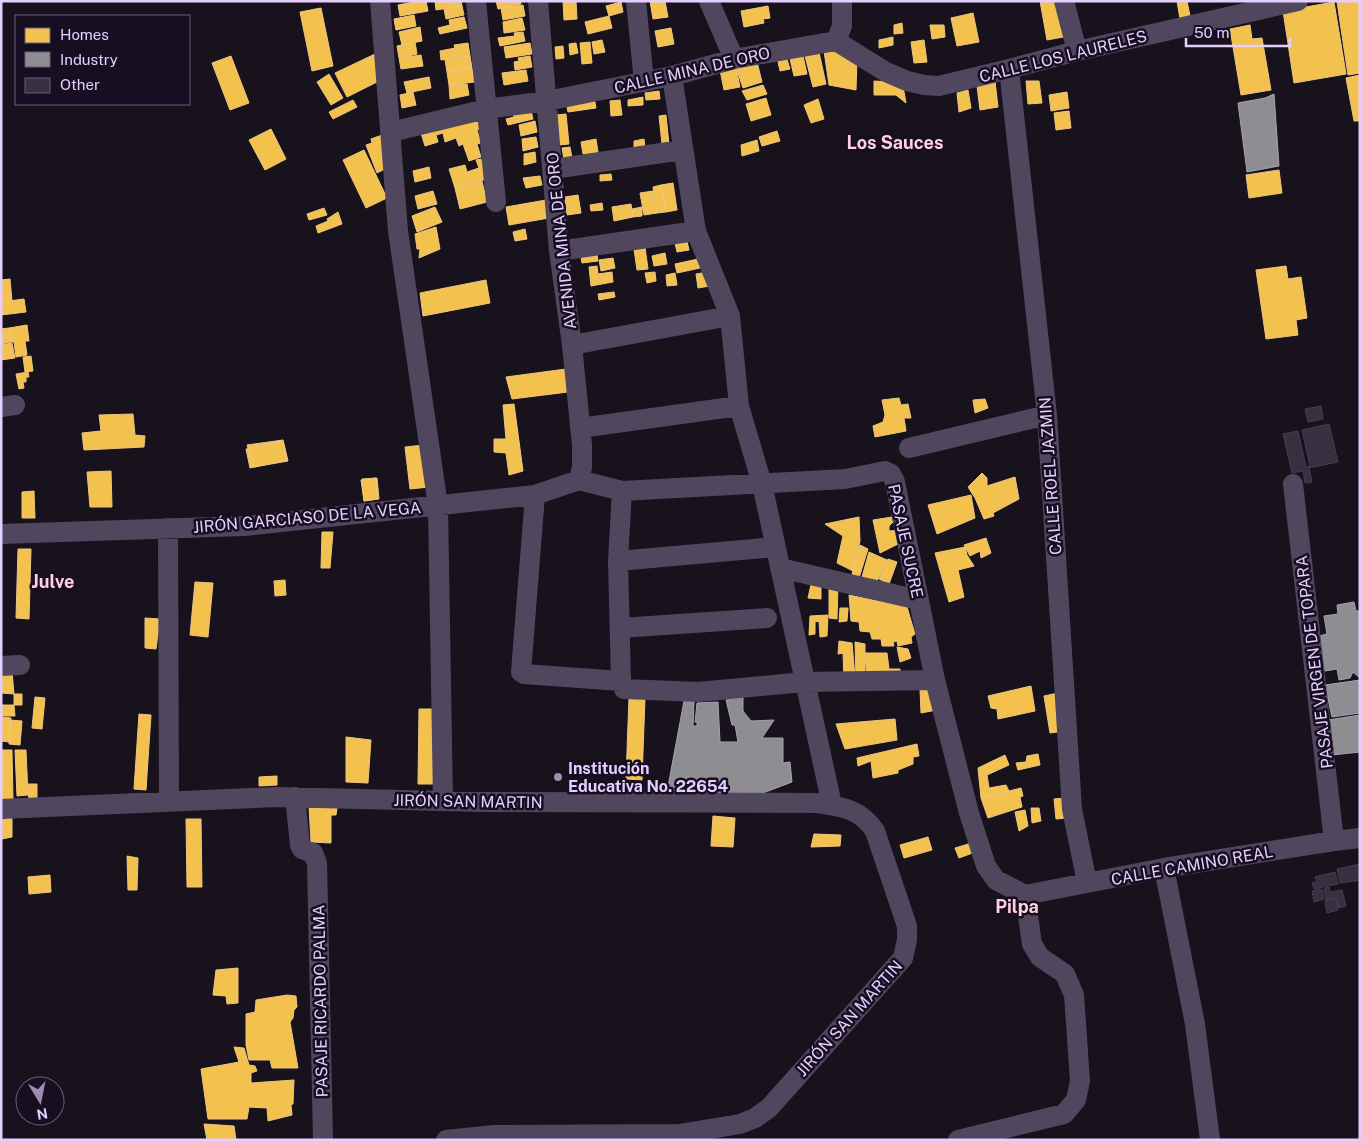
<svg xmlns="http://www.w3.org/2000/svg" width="1361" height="1141" font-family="'Public Sans',sans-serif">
  <rect width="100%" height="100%" fill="#18121d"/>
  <!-- homes -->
  <path fill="#f2c14e" stroke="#eec583" d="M419,1H426L428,11L400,16L398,5Z
    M435,1H461L462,6L436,10Z
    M496,1H520L521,4L498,9Z
    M563,1H576L577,19L564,20Z
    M650,1H665L668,17L653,19Z
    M1040,1H1062L1069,36L1047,40Z
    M1177,1H1187L1190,16L1180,19Z
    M1343,1H1360V73L1348,75L1337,2Z
    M621,2L623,12L609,16L606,6Z
    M1334,2L1346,74L1294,83L1283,11Z
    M523,5L525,16L503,20L501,8Z
    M462,6L464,15L446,19L444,9Z
    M768,6L770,18L763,19L764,23L744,27L741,11Z
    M321,8L333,66L312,71L300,12Z
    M973,13L979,42L957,46L951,18Z
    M414,15L416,26L396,30L394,19Z
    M609,16L612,28L588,34L585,22Z
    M464,17L467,28L440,34L438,28L450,25L449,20Z
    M522,18L525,30L504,33L503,22Z
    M902,23L903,33L894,34V25Z
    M930,25H944L945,37L932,39Z
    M1250,25L1252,39L1262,38L1271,90L1241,95L1230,29Z
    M420,27L422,41L402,45L399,32Z
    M671,28L674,44L658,47L655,31Z
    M523,32L525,41L500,46L498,38L515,36L514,33Z
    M893,37V45L879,48V40Z
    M602,40L605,52L594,54L592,42Z
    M924,40L927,62L914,63L911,42Z
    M415,42L417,54L399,58L397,46Z
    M590,42L592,63L582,64L580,43Z
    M468,43L470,56L441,60L440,51L455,48L454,45Z
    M530,43L532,54L506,58L504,47Z
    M576,43L578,53L570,55L569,44Z
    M563,46L564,58L556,59L555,47Z
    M801,47L807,74L794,76L788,50Z
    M824,51L849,52L848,60L857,59L856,90L829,85Z
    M819,52L826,84L813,87L805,56Z
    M375,54L377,82L347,97L335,73Z
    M421,55L423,66L401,69L399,58Z
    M231,56L249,103L230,110L212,63Z
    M470,56L472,68L447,72L445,60Z
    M530,56L532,67L515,70L514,62L519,61L518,58Z
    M786,56L790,69L780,71L777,57Z
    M757,62L762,82L743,88L736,67Z
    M736,67L740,87L724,90L720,70Z
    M472,68L475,82L449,85L447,72Z
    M526,70L528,81L504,85L502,73Z
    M329,74L343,98L331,105L317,82Z
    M1360,75V121H1354L1346,78Z
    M429,77L431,88L407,93L404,82Z
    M874,81L891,82L903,86L906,103L896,95H874Z
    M995,81L998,107L980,110L977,86Z
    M1026,81H1039L1042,103L1028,104Z
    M467,84L469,95L450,99L449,85Z
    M763,85L767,94L747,100L742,91Z
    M968,90L971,108L959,112L957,93Z
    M659,91L660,99L646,100L645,93Z
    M413,92L416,105L402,108L400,95Z
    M1067,92L1069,108L1051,111L1049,95Z
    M594,97L596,108L568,112L566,102Z
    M643,97V105L628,106V100Z
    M766,98L771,115L751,121L746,104Z
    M818,99L824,119L811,123L804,105Z
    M353,100L357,107L333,119L329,112Z
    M620,100L622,115L611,116L610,101Z
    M530,106L533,119L508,125L506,119L514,117L512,110Z
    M1069,111L1071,128L1056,130L1054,113Z
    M481,114L485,128L477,130L481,143L477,144L481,157L469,161L463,144L459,146L456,138L445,142L443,133L436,135L438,142L425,146L421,133Z
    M566,114L569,144L559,145L556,115Z
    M666,115L669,144H662L659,116Z
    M535,121L537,132L521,136L519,125Z
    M271,129L286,159L265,170L249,140Z
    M777,131L780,141L762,146L759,137Z
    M382,135L387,168L377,173L366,145L372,143L371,139Z
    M536,137L538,147L523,151L522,139Z
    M596,139L598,152L583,154L581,142Z
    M644,139L645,148L634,150V141Z
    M757,140L759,151L742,156L741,145Z
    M570,147L573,163L565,165L562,148Z
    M364,150L387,198L366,208L343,160Z
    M535,152L536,162L524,165V154Z
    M481,159L487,179L455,188L449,169L465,165L467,172L479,168L476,160Z
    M429,167L431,178L415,182L413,171Z
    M1279,170L1282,193L1249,198L1246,175Z
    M611,174L612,180L600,181V175Z
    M540,176L542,185L526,188L523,178Z
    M482,181L487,202L460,209L455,188Z
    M673,183L677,210L666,212L661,185Z
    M661,185L666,212L657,213L653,187Z
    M433,191L437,204L418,209L415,196Z
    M653,191L657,213L644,215L640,193Z
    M578,195L581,213L567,215L565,197Z
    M546,200L549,218L509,225L506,207Z
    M602,203L603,210L591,211L590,205Z
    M631,204L633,217L614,221L612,207Z
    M435,207L442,222L417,232L412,216Z
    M642,207V216L633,217L632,209Z
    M324,208L327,215L309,220L307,214Z
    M338,212L342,224L318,233L316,226L328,221L327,219Z
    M436,227L440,249L419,258L420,249H417L415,234Z
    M525,229L527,239L515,241L513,232Z
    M644,240L648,269L637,270L633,242Z
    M687,241L689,250L677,252L675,243Z
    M596,248L598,261L582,263L580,251Z
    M665,253L667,264L654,266L652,256Z
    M613,258L615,268L601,271L599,260Z
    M698,259L700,268L677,273L675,264Z
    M597,266L598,274L612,272L613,282L591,286L589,267Z
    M1286,266L1288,279L1301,277L1307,318L1296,320L1298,335L1266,339L1256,270Z
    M655,272L656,281L647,283L645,273Z
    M707,272L710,286L698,288L696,274Z
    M675,273L677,285L667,286L666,275Z
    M10,279L12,301L1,302V280Z
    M486,280L490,303L423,316L420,293Z
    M614,292L615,297L599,300L598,294Z
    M24,299L26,312L1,315V302Z
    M27,325L29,341H25L27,355L16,357L14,342H11L9,328Z
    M9,328L11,342L1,344V329Z
    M12,343L15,358L1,360V345Z
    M31,356L33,371L25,372L23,357Z
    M566,369L568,392L512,399L506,377Z
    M28,372L29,377H26V382H23L24,388L19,389L16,374Z
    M899,398L901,405L908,404L911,418H904L906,431L875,437L873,426L883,422L885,415L882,400Z
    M985,399L988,408L975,413L973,400Z
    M514,404L523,471L509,475L506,453L494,452V439H506L503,405Z
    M133,414L135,435L145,436L144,447L84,450L82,433L101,431L99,415Z
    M283,440L288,461L254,467L247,445Z
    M283,441L287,460L250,468L246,449Z
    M424,445L429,487L410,489L405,447Z
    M111,471L112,507H90L87,472Z
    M982,473L987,478V486L1015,477L1019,499L993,513L994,516L984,519L975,498L968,487Z
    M376,478L377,499L364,501L361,480Z
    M377,478L379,499L364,501L362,479Z
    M34,491L35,518H22V492Z
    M971,495L975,518L937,534L928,505Z
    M859,517L860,541L853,571L837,563L843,536L825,524Z
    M892,517L893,522L889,526V531L902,530L904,541L880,553L873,520Z
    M322,532H333L330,568H321Z
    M986,538L991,553L981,558L980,551L970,556L964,545Z
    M860,545L868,549L859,578L852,574Z
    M965,547L967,555L974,566L958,570L964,597L949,602L935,553Z
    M18,549H31L29,619L16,618Z
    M869,552L887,560L877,581L862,577Z
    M888,559L897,562L889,584L879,579Z
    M285,580L286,595L275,596L274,581Z
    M812,580L821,581V599L808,598Z
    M195,582L213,583L208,637L190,635Z
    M829,584L838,585L837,619L829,618Z
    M849,595L907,607L915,634L911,637L912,643L898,646L897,641L893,642L894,646H882L881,639H872L870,632L860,631L859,622L851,621Z
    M840,608H848L847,621L839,622Z
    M828,615L827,636L820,637L819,621L815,622V634L809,635L810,616Z
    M145,618L160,619L156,649L145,648Z
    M839,641L852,643L855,677L844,680L843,653L838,654Z
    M855,642L865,644V676L856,678Z
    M897,647L908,649L911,658L900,662Z
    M865,653H887L889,669H900V679L867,678Z
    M12,671L14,694L1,693V672Z
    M930,684L937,710L921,713L920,689Z
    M1031,686L1035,711L998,719L997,709L991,708L988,696Z
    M1058,693L1065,731L1050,733L1044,696Z
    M14,694H22V705H14Z
    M35,697L45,698L42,729L32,728Z
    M629,697L645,698L642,780L626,779Z
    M1,705H14L15,716H1Z
    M419,709H435L433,784H418Z
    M139,714L151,715L146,790L134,789Z
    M1,717L11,718L9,742L1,741Z
    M895,719L897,740L845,749L836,724Z
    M10,720L22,721L20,745L9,744Z
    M346,737L371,740L368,783L346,782Z
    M917,744L919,756L913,757V764L898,770V773L873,778L871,761L858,766L857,758Z
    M2,750H12L13,800L2,801Z
    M15,750H26L28,795L17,796Z
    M1038,754L1040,765L1018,770L1016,763L1026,762L1027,756Z
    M1005,755L1009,765L987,775L989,788L1006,785L1009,791L981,798L978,768Z
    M277,776V785L259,786V777Z
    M28,784H37V804H29Z
    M1021,788L1023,796L1020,797L1022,807L988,818L981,798Z
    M1064,798L1067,818L1056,819L1054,799Z
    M309,807L337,808L336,815H331V843L311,842Z
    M1031,808H1039L1041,821L1032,823Z
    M1025,810L1028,826L1019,831L1015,812Z
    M713,816L735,818L733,847L711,846Z
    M12,817V837L2,839L1,820Z
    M186,819H201L202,887H187Z
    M814,834L841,835L840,846L811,847Z
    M928,837L932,850L904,858L900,845Z
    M975,842L978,851L959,858L955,848Z
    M127,856L138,858L137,890H128Z
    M50,875L51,892L29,894L28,877Z
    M238,968V1003L227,1004L226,996L213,995L216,970Z
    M287,995L296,996L297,1007L294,1010L293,1018L290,1022L298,1068H272L270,1060H249L246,1045V1014L255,1012L256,1000Z
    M234,1047L244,1048L249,1065L255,1066L257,1071L251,1073V1083L294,1080L293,1104L291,1105L292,1115L268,1121L267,1108L249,1107L247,1119H208L201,1069L239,1062Z
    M204,1124L234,1126L236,1140H207Z"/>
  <!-- industry -->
  <path fill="#8d8d92" stroke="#a7a1b3" d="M1274,94L1279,166L1247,172L1238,103L1265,98Z
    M1354,602L1356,611H1360V678L1353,672L1350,678L1339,680L1337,669L1325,671L1319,636L1327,634L1324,616L1338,614L1337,605Z
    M1360,680V713L1332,717L1325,685Z
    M743,696V711L751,721L774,720L762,738H783V763L790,762L792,782L763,793L667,792L684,701L694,702L693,726H697V722H695L697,703L718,702L720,742H738L735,725H732L726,700Z
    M1360,715V752L1332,755L1328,720Z"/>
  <!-- building -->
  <path fill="#383040" stroke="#483c51" d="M1321,406L1323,419L1308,422L1305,409Z
    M1329,424L1338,462L1309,468L1312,482L1305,483L1303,471L1292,473L1283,434L1298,431L1306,467L1310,466L1302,430Z
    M1360,864V880L1340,883L1337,869Z
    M1335,872L1338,884L1314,889L1312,883L1317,881L1315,877Z
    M1329,887L1330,892L1342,890L1346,906L1339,908L1337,898L1326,900L1324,889Z
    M1322,889L1324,899L1314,902L1312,891Z
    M1337,898L1338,910L1327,913L1325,901Z"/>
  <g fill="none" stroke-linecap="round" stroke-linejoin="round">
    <!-- minor -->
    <path stroke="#50475e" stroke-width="20" d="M380,1L398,231L438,506L443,801
      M476,1L496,202
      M538,1L559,251L572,345L582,445V467L579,480
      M636,1L644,82
      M709,1L734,59
      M1064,1L1077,51
      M836,41L886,72L907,81L924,85L939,86L1009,69L1077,51L1298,1
      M836,41L842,26V1
      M1009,69L1047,415L1072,809L1087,883
      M672,76L696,231L730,316L739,406L762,484L832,805
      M391,132L486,109L547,101L672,76L734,59L836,41
      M553,169L682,150
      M559,251L696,231
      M572,345L730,316
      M1,407L15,405
      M580,428L739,406
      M909,448L1047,415
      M579,480L622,491L845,479L885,471L891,474L895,482L935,680L969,813L986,866L996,880L1025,895
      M1293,484L1334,841
      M622,491L618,561L621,681L624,689L698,692L804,682L935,680
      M535,495L521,672L524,674L621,681
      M168,528L169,802
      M1,534L244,526L535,495L579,480
      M618,561L775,547
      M780,568L919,600
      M620,628L767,618
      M1,666L20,665
      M295,797L300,845L302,849L313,853L317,863L323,1140
      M1,809L276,797L485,802L816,803C841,807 860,808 875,831L907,926V940L903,958L769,1108L755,1118L740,1124L679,1134L494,1135L446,1140
      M1164,868L1195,1024L1210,1140
      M1025,895L1164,868L1334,841L1360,838
      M958,1140L1064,1114L1076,1100L1080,1081L1074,995L1065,974L1040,957L1032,944L1025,895"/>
  </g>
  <!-- markers -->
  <circle fill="#9d8db0" stroke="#180e22" stroke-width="2" cx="558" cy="777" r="5"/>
  <g text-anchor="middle" stroke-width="5" stroke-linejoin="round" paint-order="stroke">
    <!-- street labels -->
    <g font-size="16" fill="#e5cfff" stroke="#180e22">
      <text transform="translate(1063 56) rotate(-14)" y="6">CALLE LOS LAURELES</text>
      <text transform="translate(692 70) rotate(-13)" y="6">CALLE MINA DE ORO</text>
      <text transform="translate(561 241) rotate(-96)" y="6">AVENIDA MINA DE ORO</text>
      <text transform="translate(1050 476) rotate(-94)" y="6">CALLE ROEL JAZMIN</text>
      <text transform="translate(307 517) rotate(-5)" y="6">JIRÓN GARCIASO DE LA VEGA</text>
      <text transform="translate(906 541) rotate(78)" y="6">PASAJE SUCRE</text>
      <text transform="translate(1314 662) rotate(-97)" y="6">PASAJE VIRGEN DE TOPARA</text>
      <text transform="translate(468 801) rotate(1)" y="6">JIRÓN SAN MARTIN</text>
      <text transform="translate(1192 865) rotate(-10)" y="6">CALLE CAMINO REAL</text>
      <text transform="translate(320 1001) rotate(-91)" y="6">PASAJE RICARDO PALMA</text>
      <text transform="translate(849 1018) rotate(-48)" y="6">JIRÓN SAN MARTIN</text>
    </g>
    <!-- poi labels -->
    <g font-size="16" font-weight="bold" fill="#e5cfff" stroke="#180e22" text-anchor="start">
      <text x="568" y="774">Institución<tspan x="568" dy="18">Educativa No. 22654</tspan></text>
    </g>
    <!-- neighbourhood labels -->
    <g font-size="18" font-weight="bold" fill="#ffd1de" stroke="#180e22">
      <text x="895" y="149">Los Sauces</text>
      <text x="53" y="588">Julve</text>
      <text x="1017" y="913">Pilpa</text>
    </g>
  </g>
  <!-- border -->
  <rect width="1361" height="1141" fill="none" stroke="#e5cfff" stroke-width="5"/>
  <!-- legend -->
  <rect x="15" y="15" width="175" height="90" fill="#180e22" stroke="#6a5b7a"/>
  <rect x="25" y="28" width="25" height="15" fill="#f2c14e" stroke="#6a5b7a"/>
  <text x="60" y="40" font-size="15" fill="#e5cfff">Homes</text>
  <rect x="25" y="52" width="25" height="15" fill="#8d8d92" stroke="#6a5b7a"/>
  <text x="60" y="65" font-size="15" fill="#e5cfff">Industry</text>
  <rect x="25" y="78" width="25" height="15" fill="#383040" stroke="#6a5b7a"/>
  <text x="60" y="90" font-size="15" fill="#e5cfff">Other</text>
  <!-- north arrow -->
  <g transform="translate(40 1101) rotate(170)"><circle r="24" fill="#180e22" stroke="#6a5b7a"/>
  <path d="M0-4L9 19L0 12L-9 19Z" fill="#9d8db0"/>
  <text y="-8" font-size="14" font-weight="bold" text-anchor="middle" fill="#e5cfff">N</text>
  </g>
  <!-- scale -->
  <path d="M1186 38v8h104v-8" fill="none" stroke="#e5cfff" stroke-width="2.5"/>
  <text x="1194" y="38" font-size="15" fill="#e5cfff" stroke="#180e22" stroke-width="4" paint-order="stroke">50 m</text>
</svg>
